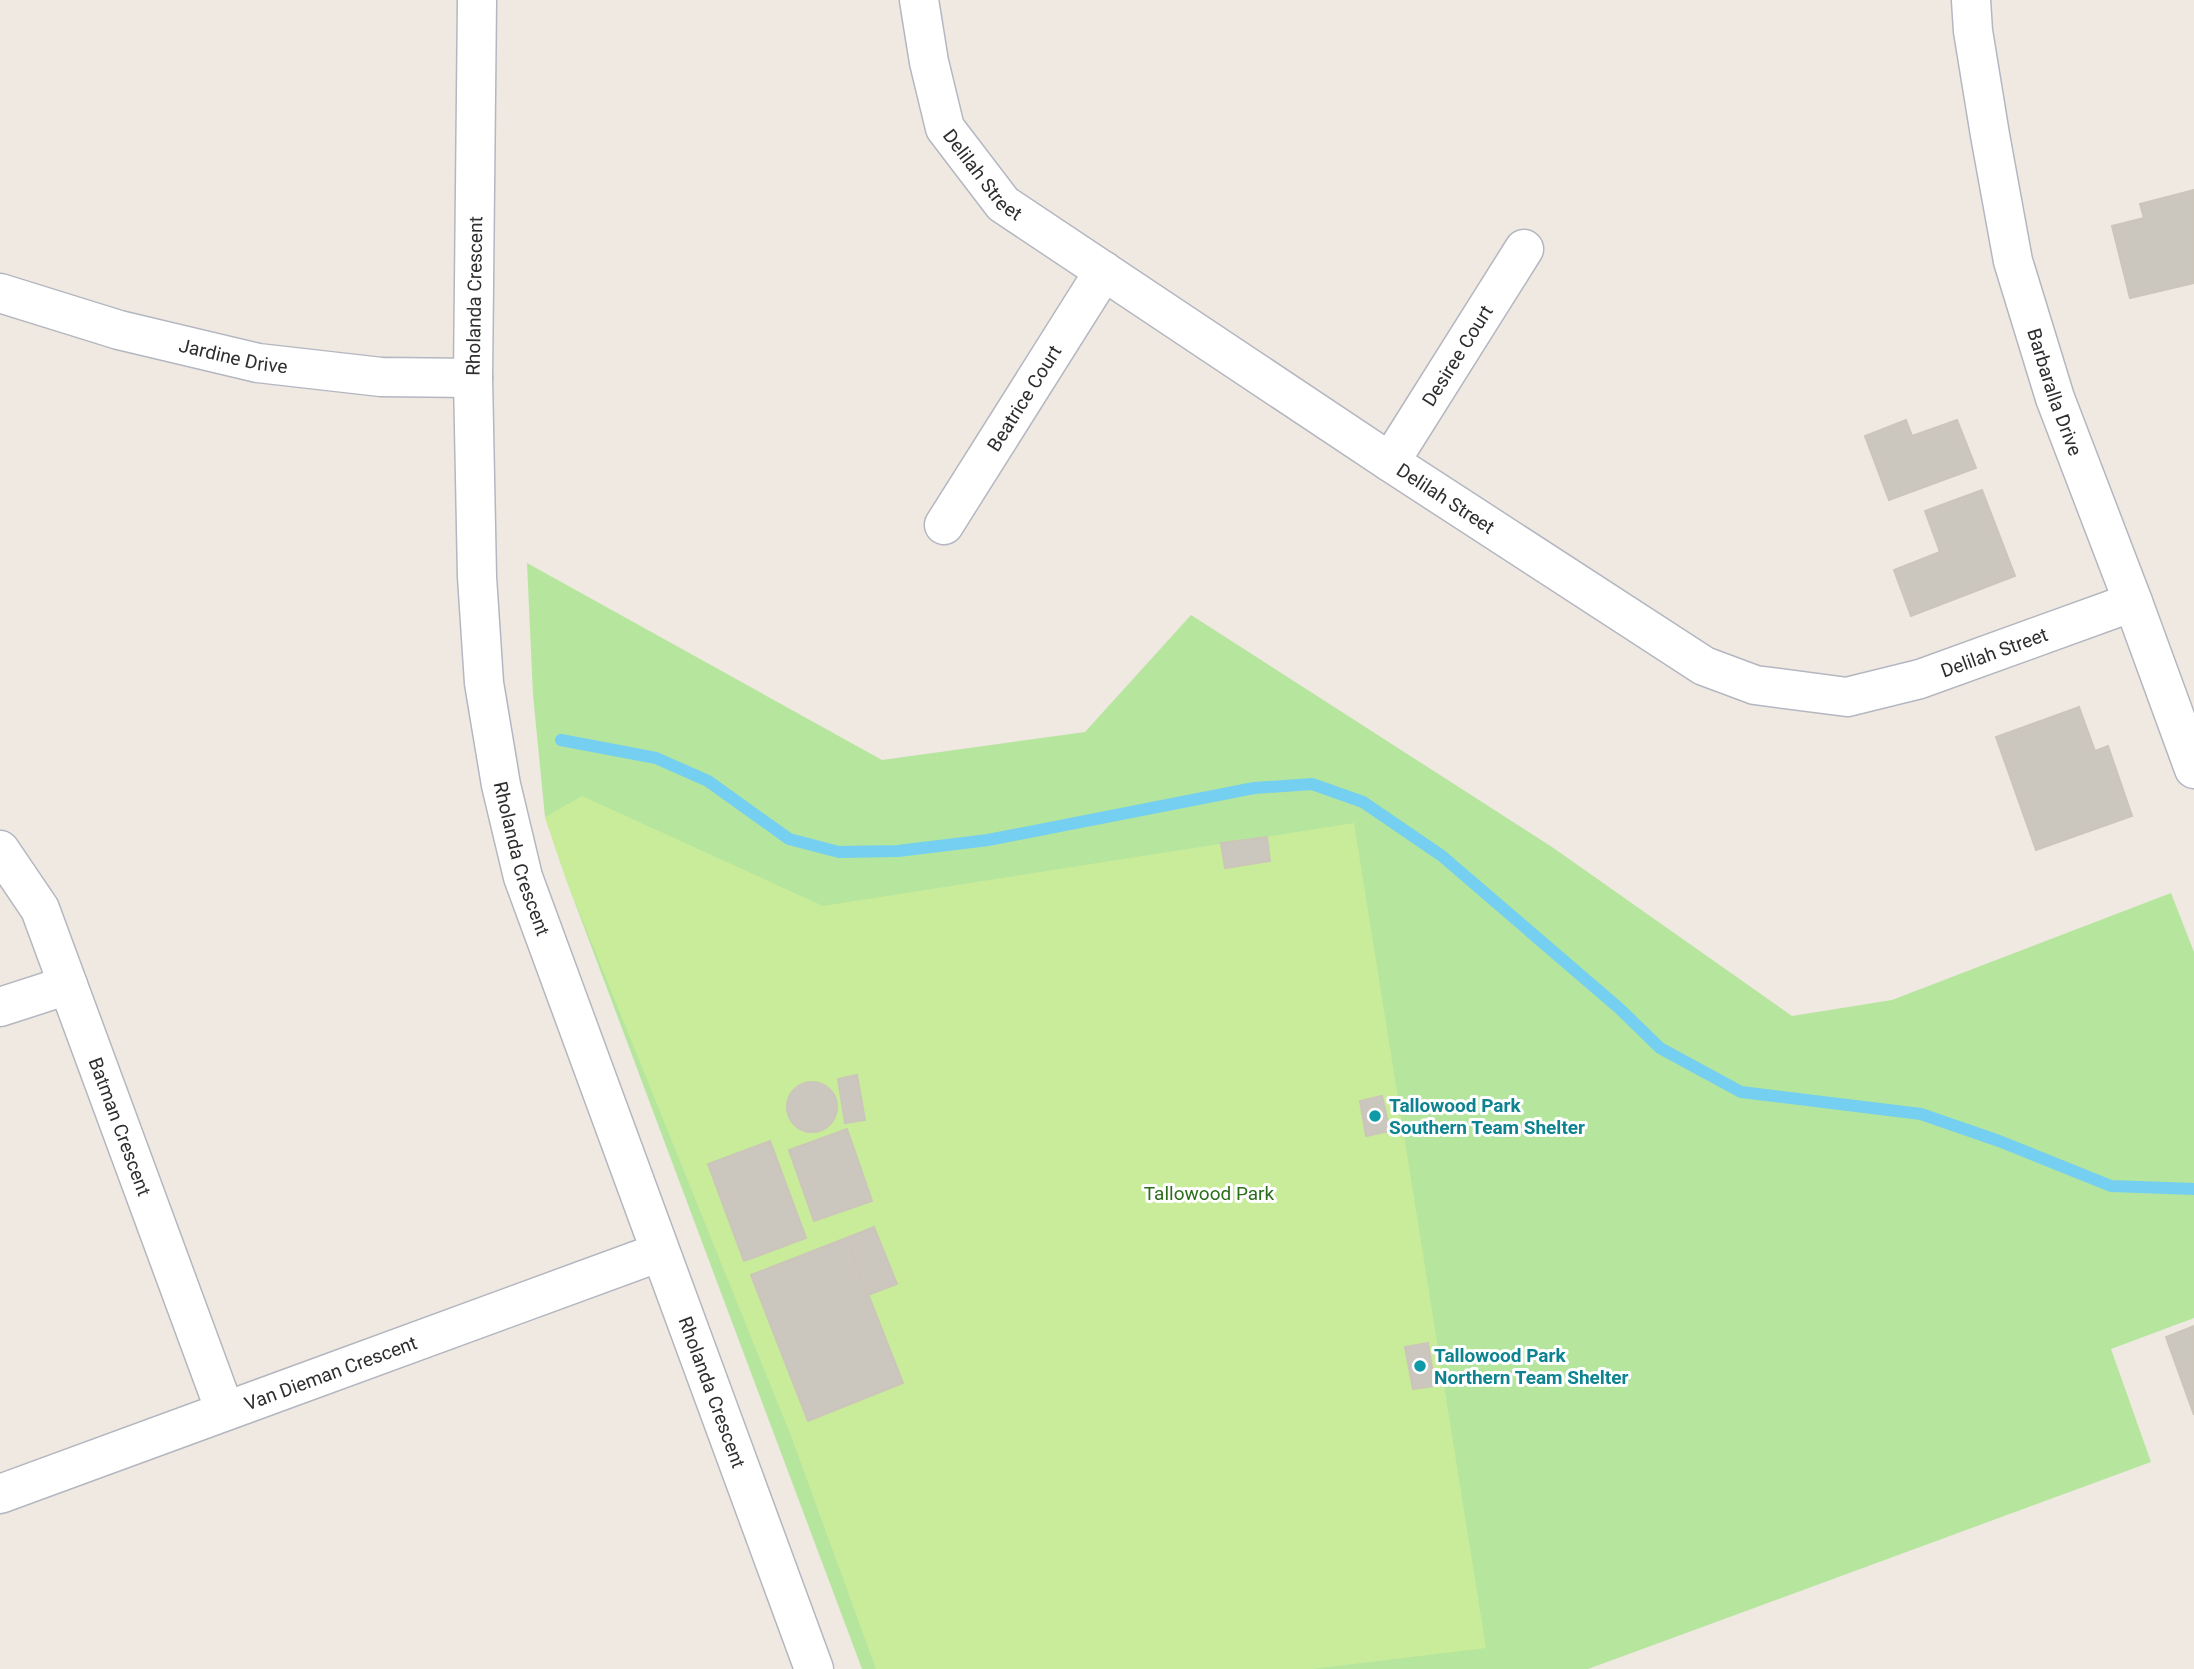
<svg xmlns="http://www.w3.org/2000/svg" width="2194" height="1669" font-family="Roboto,sans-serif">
  <rect width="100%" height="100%" fill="#efe9e1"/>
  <!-- green -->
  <path fill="#b6e59e" d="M527,563L882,760L1085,732L1191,615L1552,847L1792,1016L1892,1000L2171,893L2194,952V1318L2111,1349L2151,1462L1588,1669H862L566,879L545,817L533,695Z"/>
  <!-- pitch -->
  <path fill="#c9ec9a" d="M582,796L823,906L1354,823L1486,1648L1312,1669H876L791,1436L566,879L545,817Z"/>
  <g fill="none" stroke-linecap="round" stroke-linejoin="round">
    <!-- stream -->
    <path stroke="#75cff0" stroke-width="12" d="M561,740L656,758L708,781L789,839L839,852L898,851L988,840L1254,788L1312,784L1363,802L1442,856L1620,1009L1660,1048L1741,1092L1921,1114L1999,1141L2111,1186L2194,1189"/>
  </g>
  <!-- building -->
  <path fill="#cbc7bf" stroke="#cbc5ba" stroke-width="2" d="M2194,190V283L2130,298L2112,226L2144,218L2140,204Z
    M1906,420L1912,436L1957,420L1976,468L1889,500L1865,436Z
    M1982,490L2015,576L1911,616L1894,570L1940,552L1925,511Z
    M2079,707L2095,751L2108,746L2132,816L2036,850L1996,737Z
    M1267,837L1270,861L1225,868L1221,843Z
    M857,1075L865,1120L845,1123L838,1079Z
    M787 1107a25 25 0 1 1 50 0a25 25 0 1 1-50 0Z
    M1382,1096L1390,1131L1366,1136L1360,1101Z
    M847,1129L872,1201L814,1221L789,1150Z
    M770,1141L806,1238L744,1261L708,1164Z
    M874,1227L897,1284L868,1295L846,1238Z
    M846,1238L903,1383L808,1421L751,1275Z
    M2194,1326V1415L2166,1337Z
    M1428,1343L1435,1386L1413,1389L1405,1347Z"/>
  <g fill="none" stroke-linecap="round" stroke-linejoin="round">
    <defs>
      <g id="minor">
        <path id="s1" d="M477,0L473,378L477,577L484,683L501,785L523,877L814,1669"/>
        <path id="s2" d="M919,0L929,62L945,128L1003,204L1390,462L1704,666L1755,685L1847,697L1920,679L2133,602"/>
        <path id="s3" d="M1971,0L1973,31L1990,135L2013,261L2055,398L2133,602L2194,769"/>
        <path id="s4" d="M0,293L119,330L258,363L381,377L473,378"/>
        <path id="s5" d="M1390,462L1524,249"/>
        <path id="s6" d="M944,525L1104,271"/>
        <path id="s7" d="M0,850L40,909L225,1411"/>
        <path d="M0,1007L68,985"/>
        <path id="s8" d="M0,1494L660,1252"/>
      </g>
    </defs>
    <!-- minor casing -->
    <use href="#minor" stroke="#b4b7c1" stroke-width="41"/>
    <!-- minor -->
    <use href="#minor" stroke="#fff" stroke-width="38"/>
  </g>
  <!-- markers -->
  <g fill="#0f9aa8" stroke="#fff" stroke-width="2.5">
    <circle cx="1375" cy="1116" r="7"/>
    <circle cx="1420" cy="1366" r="7"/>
  </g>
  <g text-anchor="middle" stroke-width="6" stroke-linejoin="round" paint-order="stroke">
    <!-- street labels -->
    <g font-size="19" fill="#2e2e2e" stroke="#fff">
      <text dy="7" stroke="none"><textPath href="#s2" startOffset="191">Delilah Street</textPath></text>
      <text transform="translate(474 296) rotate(-89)" y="7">Rholanda Crescent</text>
      <text dy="7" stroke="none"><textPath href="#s4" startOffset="242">Jardine Drive</textPath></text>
      <text dy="7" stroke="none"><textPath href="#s5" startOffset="126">Desiree Court</textPath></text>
      <text dy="7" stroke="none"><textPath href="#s3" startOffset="402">Barbaralla Drive</textPath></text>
      <text dy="7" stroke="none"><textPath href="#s6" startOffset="150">Beatrice Court</textPath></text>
      <text dy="7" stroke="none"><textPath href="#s2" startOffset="758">Delilah Street</textPath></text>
      <text dy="7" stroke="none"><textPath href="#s2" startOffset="1367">Delilah Street</textPath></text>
      <text dy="7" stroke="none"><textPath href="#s1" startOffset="863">Rholanda Crescent</textPath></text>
      <text dy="7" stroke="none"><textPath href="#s7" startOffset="303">Batman Crescent</textPath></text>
      <text dy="7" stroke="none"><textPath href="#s8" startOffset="352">Van Dieman Crescent</textPath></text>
      <text dy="7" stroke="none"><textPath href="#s1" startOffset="1430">Rholanda Crescent</textPath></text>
    </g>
    <!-- culture labels -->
    <g font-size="19" font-weight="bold" fill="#0d838f" stroke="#fff" text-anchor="start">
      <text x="1389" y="1112">Tallowood Park<tspan x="1389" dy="22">Southern Team Shelter</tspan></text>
      <text x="1434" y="1362">Tallowood Park<tspan x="1434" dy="22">Northern Team Shelter</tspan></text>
    </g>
    <!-- park labels -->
    <g font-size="19" fill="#2c6e1b" stroke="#fff">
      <text x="1209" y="1200">Tallowood Park</text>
    </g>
  </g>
</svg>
